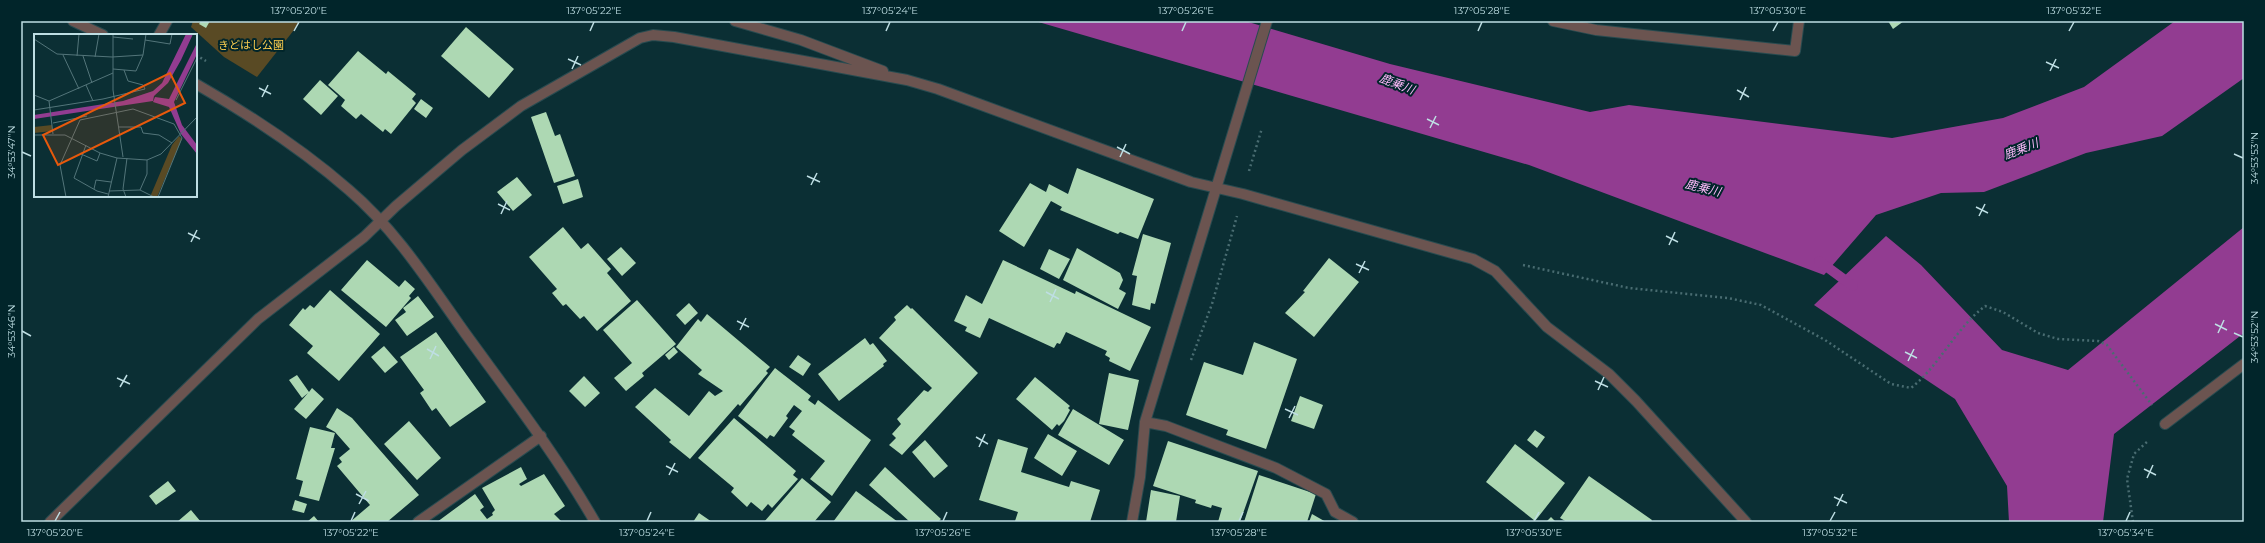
<svg xmlns="http://www.w3.org/2000/svg" width="2265" height="543" font-family="Montserrat,'Noto Sans JP',sans-serif">
  <rect width="100%" height="100%" fill="#0b2f34"/>
  <!-- green -->
  <path fill="#594a24" d="M193,21H301L257,77L224,57L191,27Z"/>
  <!-- water -->
  <path fill="#923c91" d="M1035,21H1245L1390,64L1590,112L1629,105L1892,138L2003,118L2084,87L2175,21H2244V78L2162,136L2086,153L1984,192L1941,193L1876,215L1824,275L1529,165Z
    M2244,227V333L2114,434L2103,522H2009L2007,486L1955,399L1814,305L1886,236L1921,265L2002,350L2068,370Z"/>
  <g fill="none" stroke-linecap="round" stroke-linejoin="round">
    <!-- stream -->
    <path stroke="#923c91" stroke-width="10" d="M1819,261L1853,286"/>
  </g>
  <!-- building -->
  <path fill="#add8b3" d="M201,21H210L206,28L199,24Z
    M1888,21H1904L1893,29Z
    M466,27L514,69L489,98L441,56Z
    M358,51L386,74L388,71L416,94L412,99L416,103L391,134L385,129L383,132L361,114L356,119L341,106L345,100L328,85Z
    M320,80L338,96L321,115L303,99Z
    M421,99L433,108L426,118L414,109Z
    M546,112L555,136L560,134L575,176L554,183L531,117Z
    M1077,168L1154,199L1138,239L1120,232L1118,234L1060,210L1062,207L1051,201L1024,247L999,231L1030,183L1046,192L1049,184L1068,194Z
    M517,177L532,195L513,211L497,192Z
    M578,179L583,197L563,204L557,186Z
    M563,227L581,249L588,243L611,269L607,273L631,301L597,331L584,316L580,319L566,304L563,306L552,293L557,289L529,257Z
    M1143,234L1171,243L1155,304L1151,303L1150,310L1132,305L1137,276L1132,275Z
    M621,247L636,263L622,276L607,259Z
    M1077,248L1120,273L1123,280L1119,289L1126,293L1118,309L1063,280Z
    M1049,249L1070,259L1059,279L1040,269Z
    M1329,258L1359,282L1314,337L1285,313L1305,292L1303,291Z
    M367,260L399,287L405,280L415,289L409,296L411,298L386,327L341,290Z
    M1003,260L1075,294L1076,291L1151,327L1130,371L1109,361L1110,358L1105,355L1107,351L1066,332L1060,344L1057,343L1054,348L989,318L980,338L965,331L967,327L954,321L966,295L982,304Z
    M330,290L380,334L339,381L307,353L313,346L289,325L303,308L305,310L310,305L314,308Z
    M418,296L434,317L407,336L395,320L406,312L403,308Z
    M637,300L676,344L642,373L644,376L626,391L614,378L632,363L603,330Z
    M689,303L698,313L685,325L676,315Z
    M907,305L911,309L912,308L978,373L902,455L889,445L896,438L892,434L901,424L897,419L924,390L928,392L932,388L879,338L896,320L894,317Z
    M707,314L770,367L766,371L768,373L740,406L738,404L690,459L669,442L671,440L635,407L655,388L689,416L709,391L715,396L723,391L698,374L702,370L676,347L698,319L701,322Z
    M436,332L486,402L450,427L436,408L432,411L420,393L424,390L400,357Z
    M865,338L870,345L873,343L887,361L883,364L884,366L839,401L818,374Z
    M1254,342L1297,359L1266,449L1226,435L1228,430L1186,415L1204,362L1243,375Z
    M384,346L398,362L385,373L371,357Z
    M674,347L678,352L669,360L665,355Z
    M798,355L811,364L803,376L789,367Z
    M775,368L811,396L808,400L815,405L818,400L871,440L832,496L810,479L825,461L792,435L795,431L789,427L802,411L794,405L786,416L788,418L774,437L770,435L767,439L738,416Z
    M1109,373L1139,380L1128,430L1099,424Z
    M297,375L309,392L312,388L324,399L306,419L294,409L308,393L302,398L289,380Z
    M584,376L600,393L585,407L569,391Z
    M1035,377L1070,406L1068,408L1070,410L1064,421L1059,426L1057,424L1052,430L1016,399Z
    M1300,396L1323,405L1314,429L1291,421Z
    M337,408L352,418L419,495L387,522H350L370,505L337,466L342,462L339,458L350,449L335,432L326,427Z
    M1073,409L1124,440L1109,465L1058,435Z
    M734,418L796,471L793,475L798,479L772,508L768,504L762,511L751,502L747,507L731,492L734,488L698,458Z
    M409,421L441,458L417,480L384,444Z
    M310,427L335,433L331,448H335L319,501L299,496L303,481L296,479Z
    M1535,430L1545,437L1537,448L1527,440Z
    M1048,434L1077,451L1062,476L1034,458Z
    M998,439L1028,448L1021,472L1069,487L1071,481L1100,490L1090,522H1018L1015,521L1018,512L979,500Z
    M925,440L948,466L934,478L912,452Z
    M1168,441L1258,471L1240,522H1218L1222,508L1212,505L1211,508L1195,503L1196,500L1153,486Z
    M1515,444L1565,483L1535,521L1486,482Z
    M521,467L527,479L519,484L521,486L544,474L565,506L554,514L562,522H437L475,494L484,507L480,510L487,519L493,515L492,513L495,510L482,488Z
    M885,467L941,519L938,522H910L869,485Z
    M1259,475L1316,494L1307,522H1244Z
    M1589,476L1652,520L1651,522H1567L1560,518Z
    M802,478L831,502L814,522H764Z
    M168,481L176,491L156,505L149,496Z
    M1151,490L1180,496L1176,522H1146Z
    M856,491L898,522H833Z
    M295,500L307,504L304,513L292,510Z
    M191,510L201,522H177Z
    M699,513L712,522H693Z
    M1312,514L1326,522H1309Z
    M314,516L319,522H307Z
    M1551,517L1556,522H1546Z"/>
  <g fill="none" stroke-linecap="round" stroke-linejoin="round">
    <defs>
      <path id="minor" d="M73,21L103,35
        M735,21L801,40L883,71
        M1553,21L1596,30L1795,51L1799,21
        M159,35L167,21
        M196,84C250,115 302,149 349,190C396,230 430,284 465,333C510,395 557,456 595,522
        M1145,422L1166,426L1276,468L1326,494L1335,512L1353,522
        M2165,424L2244,364
        M50,522L258,319L364,237L396,206L462,150L521,106L640,38L653,35L674,37L907,80L938,89L1191,182L1243,194L1473,259L1495,271L1547,327L1609,374L1636,401L1746,522
        M418,522L541,436
        M1132,522L1140,477L1145,422L1267,21"/>
    </defs>
    <!-- minor casing -->
    <use href="#minor" stroke="#284b50" stroke-width="12"/>
    <!-- path -->
    <path stroke="#496c71" stroke-width="2.5" stroke-dasharray="2 3" stroke-linecap="butt" d="M196,55L206,61
      M1249,171L1262,128
      M1523,265L1629,288L1728,298L1761,305L1825,340L1891,384L1911,388C1940,365 1955,329 1985,306L2003,312L2038,333L2058,339L2098,341L2107,345L2152,405
      M1191,360L1212,304L1237,216
      M2133,522L2127,479L2134,454L2149,440"/>
    <!-- minor -->
    <use href="#minor" stroke="#6b5450" stroke-width="10"/>
  </g>
  <!-- ticks -->
  <path fill="none" stroke="#bedee3" stroke-width="1.5" d="M294,31L299,22M590,31L594,22M886,31L890,22M1182,31L1186,22M1478,31L1482,22M1773,31L1778,22M2069,31L2074,22M568,59L581,65M2046,62L2059,68M572,69L578,56M2050,71L2056,59M259,88L271,94M1737,90L1749,97M262,97L268,85M1740,100L1746,87M1427,119L1439,125M1430,128L1436,116M1117,147L1130,154M22,152L31,156M2234,154L2243,158M1120,157L1126,144M807,176L820,182M811,185L817,173M498,204L510,210M1976,207L1988,213M501,214L507,201M1979,216L1985,204M188,233L200,239M1666,236L1678,242M191,242L197,230M1669,245L1675,232M1356,264L1369,270M1359,273L1365,261M1046,292L1059,299M1050,302L1056,289M737,321L749,327M2215,324L2227,330M740,330L746,318M22,331L31,336M2218,333L2224,320M2234,333L2243,337M427,349L439,356M1905,352L1917,358M430,359L436,346M1908,361L1914,349M117,378L130,384M1595,381L1608,387M120,387L127,375M1598,390L1604,377M1285,409L1298,415M1289,418L1295,406M976,437L988,444M979,447L985,434M666,466L678,472M2144,469L2156,475M669,475L675,463M2147,478L2153,465M356,494L369,501M1834,497L1847,503M359,504L366,491M1837,506L1843,494M55,521L60,512M351,521L355,512M647,521L651,512M943,521L947,512M1239,521L1243,512M1534,521L1539,512M1830,521L1835,512M2126,521L2130,512"/>
  <g text-anchor="middle" stroke-width="4" stroke-linejoin="round" paint-order="stroke">
    <!-- park labels -->
    <g font-size="11" fill="#fecf50" stroke="#01252a">
      <text x="251" y="49">きどはし公園</text>
    </g>
    <!-- water labels -->
    <g font-size="12" font-style="italic" fill="#fcb9f9" stroke="#01252a">
      <text transform="translate(1397 84) rotate(21)" y="4">鹿乗川</text>
      <text transform="translate(2021 149) rotate(-21)" y="4">鹿乗川</text>
      <text transform="translate(1703 188) rotate(14)" y="4">鹿乗川</text>
    </g>
  </g>
  <!-- overview -->
  <g transform="translate(34 34)">
    <rect width="163" height="163" fill="#0b2f34"/>
    <path d="M18,91V97L0,99V93ZM145,102L148,105L123,163H116L138,111Z" fill="#594a24"/>
    <path d="M152,0H159L147,26L134,49L120,62L119,67L0,85V81L89,67L119,57L128,49ZM163,9V20L140,68L148,91L163,111V120L147,100L135,73L119,68L121,63L135,65Z" fill="#923c91"/>
    <path fill="none" stroke="#53757a" stroke-width="1" d="M79,0V56L89,123M79,3L99,5M0,5L23,20L78,23L109,21L112,0M111,6L136,10L138,0M29,21L45,55M43,22L45,0M49,22L58,49M61,23L65,0M79,35L102,37L109,21M52,51L59,67M0,61L15,67L79,39M142,66L163,24M15,67L19,100M0,76L69,65L111,55L109,51L94,47L90,36M19,89L53,82M85,93H107L109,99L125,101L138,109M0,101H31L66,119L83,124L113,126L127,120L163,83M52,111L40,144L63,157L74,160M47,120L63,127L66,119M60,155L62,146L77,148M106,156L113,140V126M75,157L106,156L120,163M32,163L26,131L46,86L99,75L140,90L148,104L124,163M74,163L83,124M92,163L89,155L93,124"/>
    <path fill="#e8590c" fill-opacity="0.15" stroke="#e8590c" stroke-width="2" d="M136,39L151,69L24,131L9,101Z"/>
    <rect width="163" height="163" fill="none" stroke="#bedee3" stroke-width="2"/>
  </g>
  <!-- border -->
  <rect width="2265" height="543" fill="none" stroke="#01252a" stroke-width="44"/>
  <rect x="22" y="22" width="2221" height="499" fill="none" stroke="#bedee3" stroke-width="1.5"/>
  <g font-size="10" text-anchor="middle" fill="#bedee3">
    <text x="299" y="14">137°05'20"E</text>
    <text x="594" y="14">137°05'22"E</text>
    <text x="890" y="14">137°05'24"E</text>
    <text x="1186" y="14">137°05'26"E</text>
    <text x="1482" y="14">137°05'28"E</text>
    <text x="1778" y="14">137°05'30"E</text>
    <text x="2074" y="14">137°05'32"E</text>
    <text transform="translate(11 152) rotate(-90)" y="4">34°53'47"N</text>
    <text transform="translate(2254 158) rotate(-90)" y="4">34°53'53"N</text>
    <text transform="translate(11 331) rotate(-90)" y="4">34°53'46"N</text>
    <text transform="translate(2254 337) rotate(-90)" y="4">34°53'52"N</text>
    <text x="55" y="536">137°05'20"E</text>
    <text x="351" y="536">137°05'22"E</text>
    <text x="647" y="536">137°05'24"E</text>
    <text x="943" y="536">137°05'26"E</text>
    <text x="1239" y="536">137°05'28"E</text>
    <text x="1534" y="536">137°05'30"E</text>
    <text x="1830" y="536">137°05'32"E</text>
    <text x="2126" y="536">137°05'34"E</text>
  </g>
</svg>
